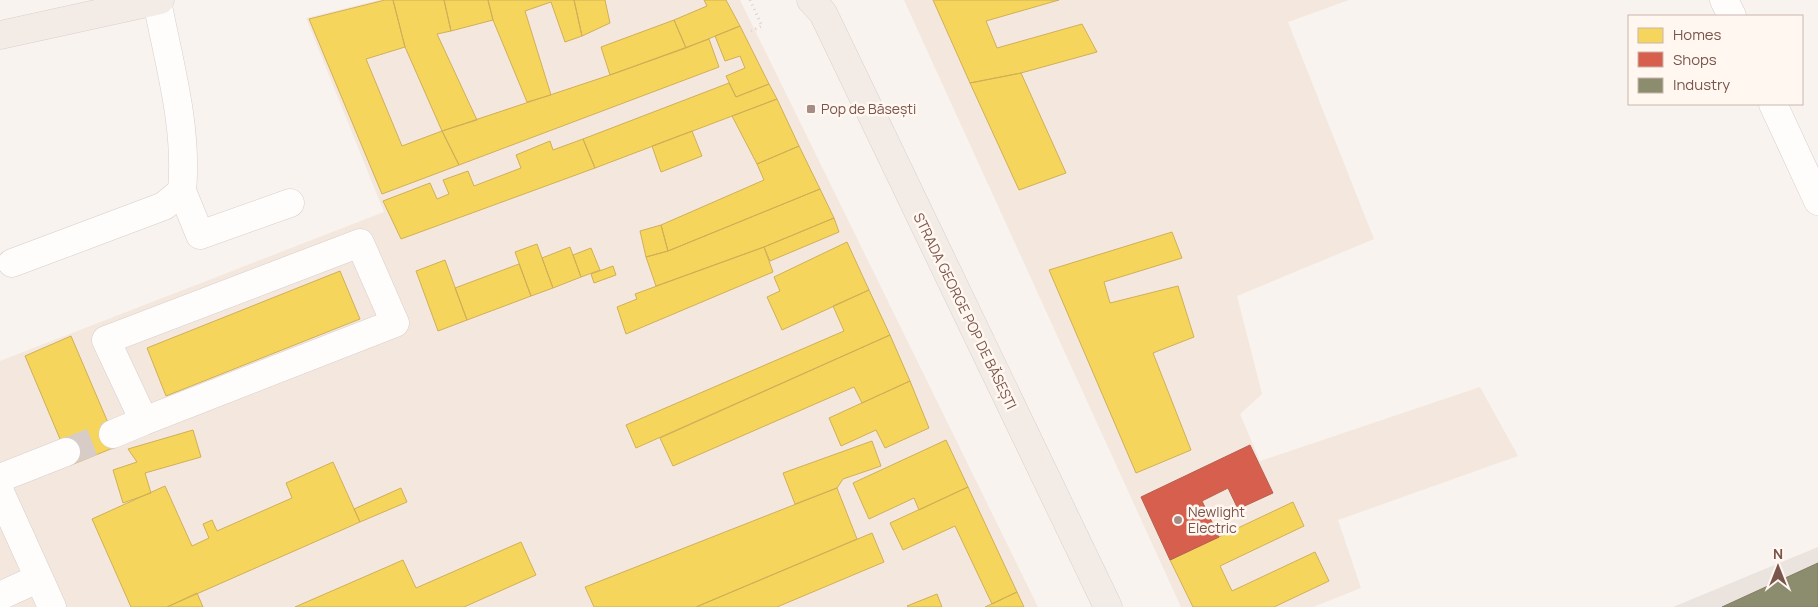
<svg xmlns="http://www.w3.org/2000/svg" width="1818" height="607" font-family="Manrope,sans-serif">
  <rect width="100%" height="100%" fill="#f8f3ee"/>
  <!-- residential -->
  <path fill="#f4e7de" d="M379,0H740L1038,607H0V361L384,212L306,18Z
    M904,0H1349L1288,22L1374,239L1237,296L1262,394L1240,414L1260,461L1480,387L1518,456L1338,520L1361,588L1313,607H1181Z"/>
  <!-- industrial -->
  <path fill="#ebe3de" d="M1818,547V607H1673Z"/>
  <!-- homes -->
  <path fill="#f6d55c" stroke="#d0af57" d="M385,0H393L405,47L366,59L402,146L442,131L459,165L382,194L309,19Z
    M393,0H444L451,31L437,34L477,120L442,131L405,47Z
    M444,0H488L493,20L451,31Z
    M488,0H574L582,36L565,42L551,2L525,11L551,95L527,102L493,20Z
    M574,0H605L610,23L582,36Z
    M704,0H726L740,26L686,48L674,20L707,6Z
    M933,0H1059L986,21L997,48L1082,24L1097,52L1021,73L970,83Z
    M674,20L686,48L610,75L601,47Z
    M740,26L769,84L736,97L726,76L745,68L740,56L725,61L715,36Z
    M709,39L719,67L459,165L442,131L610,75Z
    M1021,73L1066,173L1019,190L970,83Z
    M729,83L736,97L769,84L777,99L595,168L583,139Z
    M777,99L799,146L757,164L732,116Z
    M692,131L702,156L661,172L652,146Z
    M583,139L595,168L401,239L383,201L430,183L437,199L449,194L443,180L468,171L474,186L521,168L516,155L550,141L553,150Z
    M799,146L820,189L668,251L661,225L764,180L757,164Z
    M820,189L834,218L764,247L656,286L646,257L668,251Z
    M834,218L839,232L770,261L764,247Z
    M661,225L668,251L646,257L640,231Z
    M1172,232L1182,258L1104,282L1110,303L1178,286L1194,337L1153,353L1191,450L1136,473L1049,270Z
    M847,242L869,290L782,330L767,297L780,291L774,277Z
    M537,244L553,288L531,296L515,252Z
    M570,247L581,277L553,288L542,258Z
    M764,247L773,272L626,334L617,307L637,299L635,294Z
    M591,248L600,270L581,277L573,255Z
    M445,260L467,320L438,331L416,271Z
    M519,264L531,296L467,320L455,288Z
    M613,266L616,275L594,283L591,274Z
    M340,271L360,319L166,396L147,348Z
    M869,290L890,335L636,448L626,425L844,331L833,306Z
    M890,335L910,381L862,403L854,387L673,466L660,438Z
    M71,336L118,446L71,465L25,356Z
    M910,381L929,428L885,448L876,430L841,446L829,418Z
    M193,430L201,457L145,473L151,493L123,503L113,470L137,462L128,449Z
    M946,440L968,487L919,510L914,498L869,519L853,483Z
    M872,441L881,466L843,479L837,488L795,504L783,473Z
    M333,462L360,522L167,607H131L92,519L165,486L192,546L209,538L203,524L212,520L217,531L292,498L286,483Z
    M968,487L1017,592L992,604L955,526L903,550L890,523Z
    M401,488L407,502L360,522L354,509Z
    M837,488L857,539L696,607H594L585,587Z
    M1293,502L1304,526L1220,566L1232,591L1315,552L1329,581L1274,607H1193L1170,560Z
    M872,533L884,562L777,607H696Z
    M521,542L536,575L464,607H295L403,560L416,588Z
    M1017,592L1024,607H985Z
    M197,593L203,607H167Z
    M937,594L942,607H908L907,606Z"/>
  <!-- shops -->
  <path fill="#d6604d" stroke="#ba5d4d" d="M1250,445L1273,493L1238,509L1228,488L1202,501L1219,537L1170,560L1141,497Z"/>
  <!-- industry -->
  <path fill="#8c8c6e" stroke="#867c64" d="M1818,563V607H1722Z"/>
  <g fill="none" stroke-linecap="round" stroke-linejoin="round">
    <!-- minor-tunnel -->
    <path stroke="#d8ccc6" stroke-width="28" stroke-dasharray="28 14" stroke-linecap="butt" d="M66,452L113,434"/>
    <defs>
      <path id="minor" d="M1724,0L1732,16
        M1773,104L1818,201
        M182,191L200,235L290,203
        M12,263L164,206L182,191C188,127 169,63 157,1
        M113,434L144,421L395,323L360,243L106,340L144,421
        M0,478L66,452
        M0,492L52,607
        M0,596L39,578"/>
      <path id="major" d="M811,0L823,13L1108,607
        M0,35L160,0"/>
    </defs>
    <!-- minor casing -->
    <use href="#minor" stroke="#d7ceca" stroke-width="29"/>
    <!-- major casing -->
    <use href="#major" stroke="#dacfcb" stroke-width="29"/>
    <!-- path -->
    <path stroke="#dbd1cf" stroke-width="3" stroke-dasharray="1 4" stroke-linecap="butt" d="M750,0L762,26L751,31"/>
    <!-- minor -->
    <use href="#minor" stroke="#fefdfc" stroke-width="28"/>
    <!-- major -->
    <use href="#major" stroke="#f3ece6" stroke-width="28"/>
  </g>
  <!-- markers -->
  <g fill="#a58c85" stroke="#fff7f0" stroke-width="2">
    <rect x="806" y="104" width="10" height="10" rx="2.5"/>
    <circle cx="1178" cy="520" r="5"/>
  </g>
  <g text-anchor="middle" stroke-width="5" stroke-linejoin="round" paint-order="stroke">
    <!-- poi labels -->
    <g font-size="14" fill="#79554c" stroke="#fff7f0" text-anchor="start">
      <text x="821" y="114">Pop de Băsești</text>
      <text x="1188" y="517">Newlight<tspan x="1188" dy="16">Electric</tspan></text>
    </g>
    <!-- street labels -->
    <g font-size="14" fill="#79554c" stroke="#fff7f0">
      <text transform="translate(965 311) rotate(64)" y="5">STRADA GEORGE POP DE BĂSEȘTI</text>
    </g>
  </g>
  <!-- legend -->
  <rect x="1628" y="15" width="175" height="90" fill="#fff7f0" stroke="#c9b6ae"/>
  <rect x="1638" y="28" width="25" height="15" fill="#f6d55c" stroke="#c9b6ae"/>
  <text x="1673" y="40" font-size="15" fill="#79554c">Homes</text>
  <rect x="1638" y="52" width="25" height="15" fill="#d6604d" stroke="#c9b6ae"/>
  <text x="1673" y="65" font-size="15" fill="#79554c">Shops</text>
  <rect x="1638" y="78" width="25" height="15" fill="#8c8c6e" stroke="#c9b6ae"/>
  <text x="1673" y="90" font-size="15" fill="#79554c">Industry</text>
  <!-- north arrow -->
  <g transform="translate(1778 567)" stroke="#fff7f0" stroke-width="4" paint-order="stroke">
  <path d="M0-4L9 19L0 12L-9 19Z" fill="#79554c"/>
  <text y="-8" font-size="14" font-weight="bold" text-anchor="middle" fill="#79554c">N</text>
  </g>
</svg>
